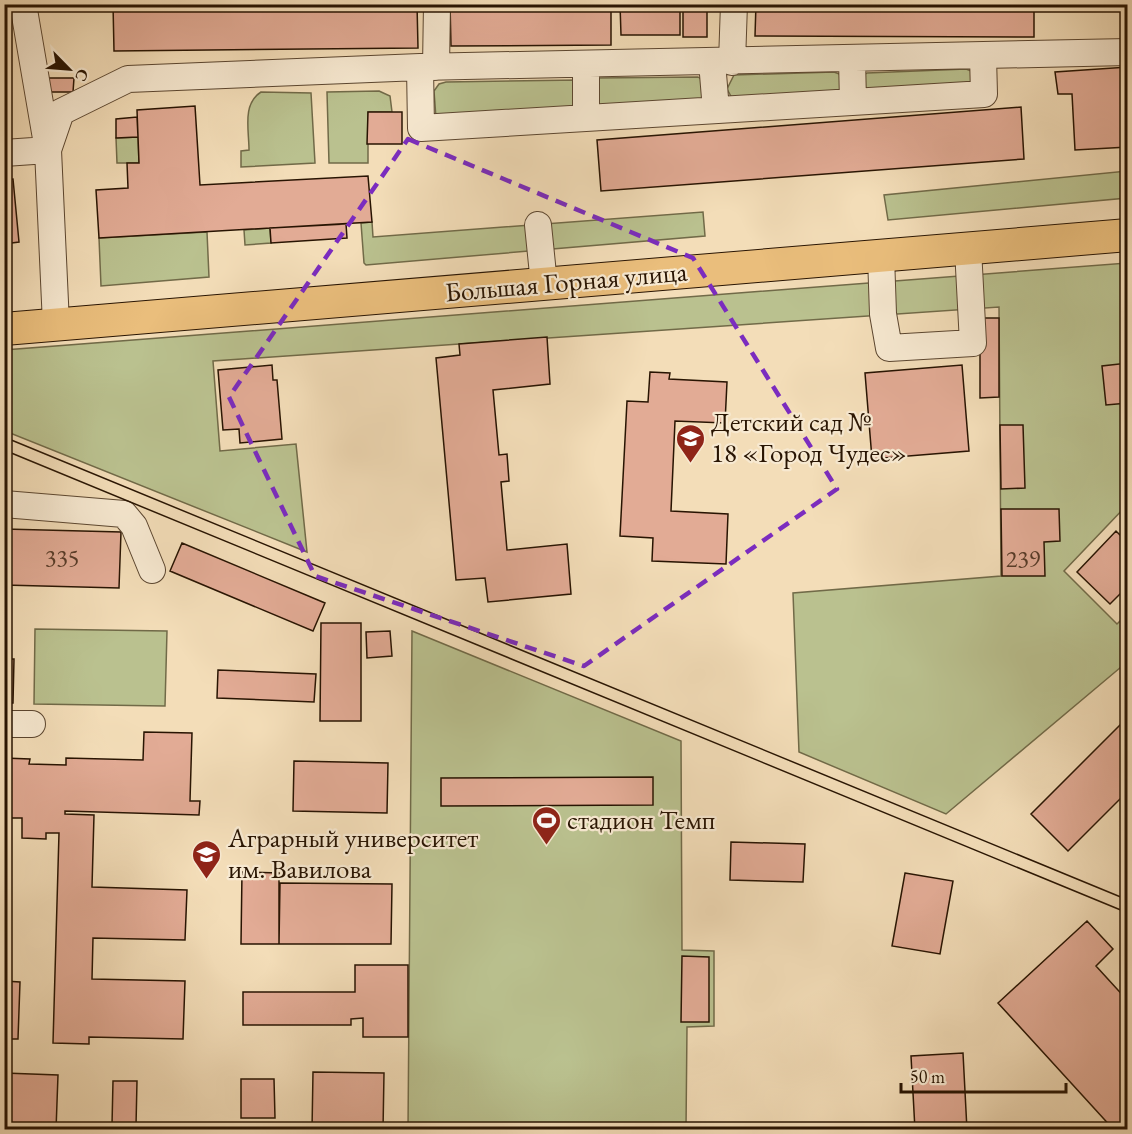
<svg xmlns="http://www.w3.org/2000/svg" width="1132" height="1134" font-family="'EB Garamond',serif">
  <rect width="100%" height="100%" fill="#f3ddb8"/>
  <filter id="stains"><feTurbulence type="fractalNoise" baseFrequency=".00333" numOctaves="4"/><feColorMatrix values="0 0 0 0 .2 0 0 0 0 .09 0 0 0 0 .02 0 0 0 .5 -.17"/></filter>
  <radialGradient id="worn" r=".72"><stop offset=".6" stop-color="#630" stop-opacity="0"/><stop offset="1" stop-color="#630" stop-opacity=".3"/></radialGradient>
  <!-- green -->
  <path fill="#bac18f" stroke="#716a48" stroke-width="1.5" d="M966,69L974,72V82L866,92L861,77L867,73Z
    M834,72L842,75L840,94L732,98L727,89L734,75Z
    M698,77L704,81L702,100L597,108L596,78Z
    M578,80L579,111L436,118L434,91L439,84L446,82Z
    M379,91L390,96L392,112H368V163H329L327,92Z
    M261,92L311,93L315,163L241,167V151L249,150C249,130 242,104 261,92Z
    M138,137L139,163H117L116,138Z
    M1127,171V198L888,220L884,195Z
    M703,212L705,236L366,265L364,263L361,223L372,222L373,237Z
    M270,228L271,243L245,245L244,230Z
    M207,232L209,277L101,286L99,238Z
    M1127,263V505L1064,571L1117,624L1127,614V662L946,814L799,752L793,593L1001,576L999,307L213,361L220,451L296,444L307,552L5,431L4,350Z
    M35,629L167,631L165,706L34,704Z
    M412,631L681,741L682,950L714,951V1026L687,1027L686,1129L408,1130Z"/>
  <!-- building -->
  <path fill="#e2ab95" stroke="#281402" stroke-width="1.5" d="M113,4H417L418,48L114,51Z
    M450,4H611V45L451,46Z
    M620,4H680V35H621Z
    M683,4H707V37H683Z
    M756,4H1034V37L755,36Z
    M1128,67V147L1075,150L1072,94H1058L1055,72Z
    M45,78H74L73,92H45Z
    M195,106L200,185L368,176L372,222L99,238L96,190L128,188L127,163H139L137,110Z
    M1021,107L1024,159L601,191L597,140Z
    M368,112H402V144H367Z
    M137,117L138,137L116,138V119Z
    M13,179L19,242L4,244V180Z
    M346,224L347,238L271,243L270,228Z
    M980,318H999V397L980,398Z
    M547,337L550,384L493,390L499,455L507,454L509,481L501,482L507,550L567,544L571,594L488,602L485,578L456,580L436,358L460,355L459,344Z
    M1128,363V403L1106,405L1102,366Z
    M272,365L273,380H277L282,439L240,443L239,429L223,430L218,370Z
    M962,365L969,451L872,459L865,373Z
    M650,372L670,373L669,379L727,382L725,423L675,421L671,511L728,514L726,564L652,561L653,538L620,536L627,401L648,402Z
    M1000,425H1023L1025,488L1001,489Z
    M1001,509H1059L1060,541L1044,542L1045,576H1002Z
    M4,529L121,532L119,588L4,585Z
    M1128,529V586L1110,604L1077,572L1116,531L1121,536Z
    M182,543L325,603L313,631L170,571Z
    M321,623H361V721H320Z
    M390,631L392,656L367,658L366,632Z
    M4,659H14L13,703H4Z
    M218,670L316,674L314,702L217,698Z
    M1128,717V791L1068,851L1031,814Z
    M144,732L192,733L190,801H200L199,815L65,811V814L94,815L92,887L187,890L185,940L93,938L92,979L185,981L183,1039L89,1037V1044L53,1043L59,833H46V839L22,838V818H4V758L30,759L29,764L66,765V758L143,760Z
    M294,761L388,763L387,813L293,811Z
    M653,777V805L441,806V778Z
    M731,842L805,844L803,882L730,880Z
    M242,872L279,873V944H241Z
    M905,873L953,881L940,954L892,946Z
    M280,883L392,884L391,944H279Z
    M1087,921L1113,949L1096,966L1128,1001V1130H1114L998,1003Z
    M682,956L709,957V1022H681Z
    M355,965H408V1037H363V1018L351,1019V1025H243V992H355Z
    M4,981L20,982L18,1039H4Z
    M963,1053L967,1130H915L911,1056Z
    M313,1072L384,1073L383,1130H312Z
    M4,1073L58,1075L56,1130H4Z
    M241,1079H274L275,1118H241Z
    M113,1081H137L136,1126L112,1125Z"/>
  <g fill="none" stroke-linecap="round" stroke-linejoin="round">
    <defs>
      <path id="minor" d="M852,59L853,102
        M712,62L716,110
        M732,62L734,4
        M586,64V118
        M420,67L421,128L984,94L983,56
        M436,67L437,4
        M4,153L48,150L23,4
        M538,225L544,284
        M881,256L883,314L889,348L973,343L968,249
        M56,324L48,150L61,112L128,79L420,67L1128,52
        M4,504L124,514L134,526L152,570
        M4,724H32"/>
      <path id="major" d="M4,329L1128,235"/>
    </defs>
    <!-- minor casing -->
    <use href="#minor" stroke="#5b4630" stroke-width="28"/>
    <!-- major casing -->
    <use href="#major" stroke="#281402" stroke-width="34"/>
    <!-- minor -->
    <use href="#minor" stroke="#f7e9d1" stroke-width="26"/>
    <!-- major -->
    <use href="#major" stroke="#eabe7c" stroke-width="32"/>
    <!-- tram -->
    <path stroke="#281402" stroke-width="1.5" d="M4,437L1128,900
      M4,450L1128,913"/>
  </g>
  <!-- marked area -->
  <path fill="none" stroke="#7b2cbf" stroke-width="4.5" stroke-dasharray="12 8" stroke-linejoin="round" d="M408,139L693,258L837,489L584,666L315,576L229,397Z"/>
  <!-- icons -->
  <defs>
    <symbol id="school-pin" viewBox="-11 -11 22 30"><path d="M0 17L-7.5 6A9.5 9.5 0 1 1 7.5 6Z" fill="#8f2418" stroke="#f7e9d1"/><path d="M0-5L7-2L0 1L-7-2ZM-4 1L0 2.5L4 1V4Q0 6-4 4Z" fill="#fff"/></symbol>
    <symbol id="stadium-pin" viewBox="-11 -11 22 30"><path d="M0 17L-7.5 6A9.5 9.5 0 1 1 7.5 6Z" fill="#8f2418" stroke="#f7e9d1"/><path d="M0-5a6.5 5 0 1 0 0 10a6.5 5 0 1 0 0-10ZM-3.5-1.8h7v3.6h-7Z" fill="#fff"/></symbol>
    <symbol id="university-pin" viewBox="-11 -11 22 30"><path d="M0 17L-7.5 6A9.5 9.5 0 1 1 7.5 6Z" fill="#8f2418" stroke="#f7e9d1"/><path d="M0-5L7-2L0 1L-7-2ZM-4 1L0 2.5L4 1V4Q0 6-4 4Z" fill="#fff"/></symbol>
  </defs>
  <g fill-rule="evenodd">
    <use href="#school-pin" x="674" y="422" width="33" height="45"/>
    <use href="#stadium-pin" x="530" y="804" width="33" height="45"/>
    <use href="#university-pin" x="190" y="838" width="33" height="45"/>
  </g>
  <g text-anchor="middle" stroke-width="4.5" stroke-linejoin="round" paint-order="stroke">
    <!-- number labels -->
    <g font-size="24" fill="#563a27">
      <text x="62" y="566">335</text>
      <text x="1023" y="567">239</text>
    </g>
    <!-- street labels -->
    <g font-size="27" fill="#281402" stroke="#f7e9d1">
      <text transform="translate(566 282) rotate(-5)" y="9">Большая Горная улица</text>
    </g>
    <!-- poi labels -->
    <g font-size="27" fill="#281402" stroke="#f7e9d1" text-anchor="start">
      <text x="711" y="431">Детский сад №<tspan x="711" dy="31">18 «Город Чудес»</tspan></text>
      <text x="567" y="829">стадион Темп</text>
      <text x="228" y="847">Аграрный университет<tspan x="228" dy="31">им. Вавилова</tspan></text>
    </g>
  </g>
  <!-- margin -->
  <rect width="1132" height="1134" fill="none" stroke="#f3ddb8" stroke-width="24"/>
  <rect x="6" y="6" width="1120" height="1122" fill="none" stroke="#281402" stroke-width="3"/>
  <rect x="12" y="12" width="1108" height="1110" fill="none" stroke="#281402" stroke-width="1.5"/>
  <!-- north arrow -->
  <g transform="translate(69 69) rotate(115)" stroke="#f7e9d1" stroke-width="4.5" paint-order="stroke">
  <path d="M0-4.5L10 22L0 15L-10 22Z" fill="#281402"/>
  <text y="-9" font-size="16" font-weight="bold" text-anchor="middle" fill="#281402">С</text>
  </g>
  <!-- scale -->
  <path d="M901 1083v9h165v-9" fill="none" stroke="#281402" stroke-width="3"/>
  <text x="910" y="1083" font-size="18" fill="#281402" stroke="#f7e9d1" stroke-width="4.5" paint-order="stroke">50 m</text>
  <rect width="100%" height="100%" filter="url(#stains)"/>
  <rect width="100%" height="100%" fill="url(#worn)"/>
</svg>
